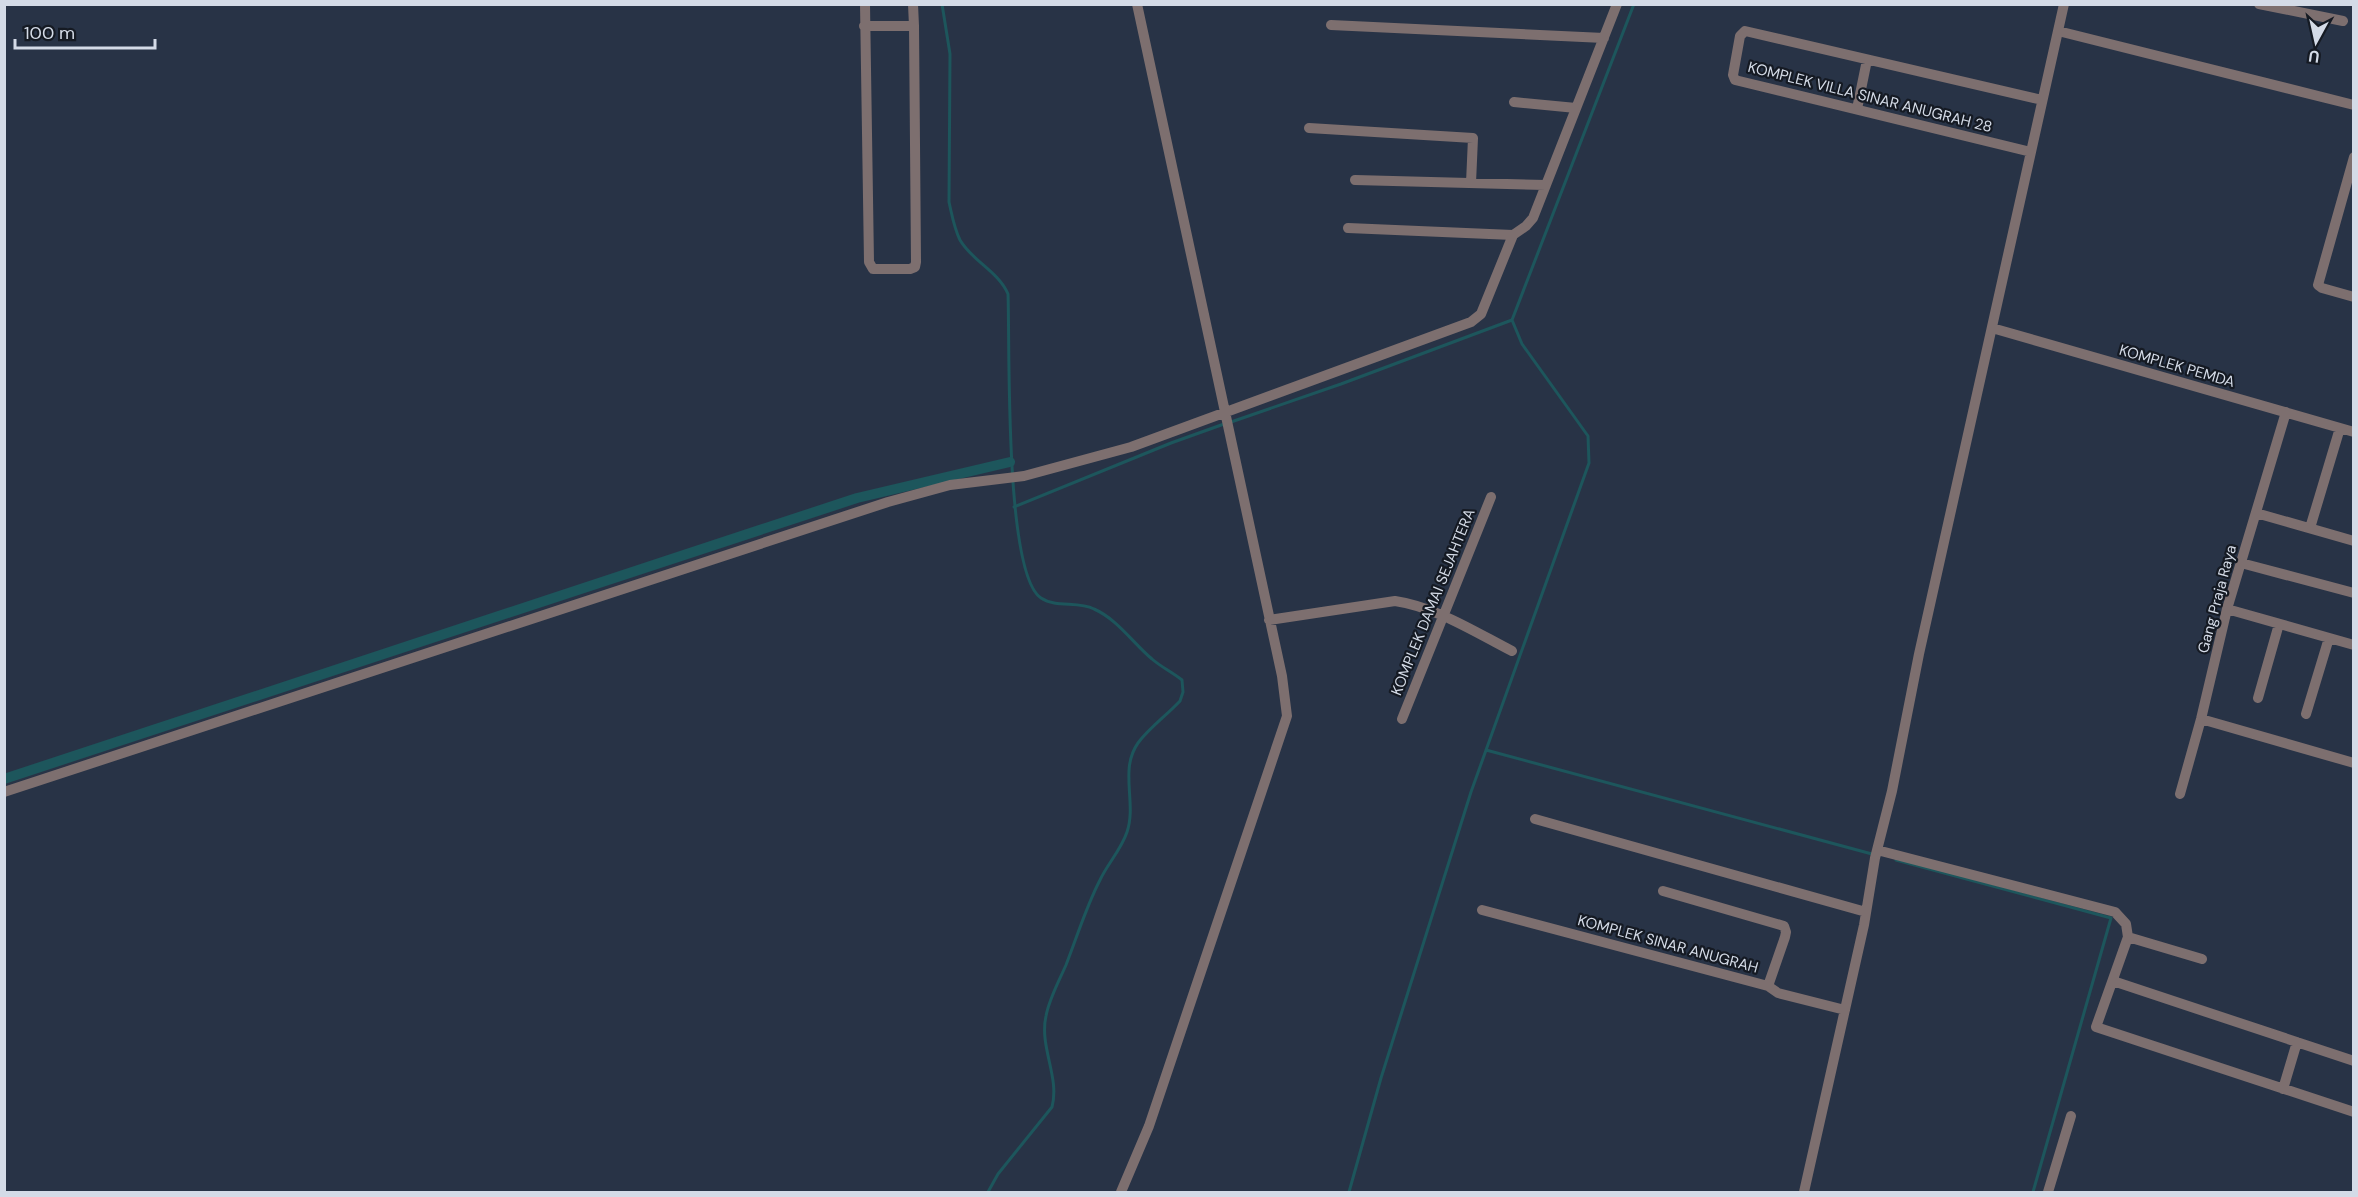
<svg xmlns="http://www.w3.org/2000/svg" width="2358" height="1197" font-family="'DM Sans',sans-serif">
  <rect width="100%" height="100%" fill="#283346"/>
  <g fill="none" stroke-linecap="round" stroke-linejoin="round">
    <!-- stream -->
    <path stroke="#1d565c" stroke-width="3" d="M942,4L950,54L949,202C952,215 954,228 960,240C972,261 998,271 1008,294C1010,344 1004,574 1041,598C1056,608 1078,601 1094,609C1117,619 1133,643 1152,659C1161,667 1172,672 1182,680L1183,692L1180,701C1167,715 1149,728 1138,743C1119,770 1137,803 1127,832C1121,850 1108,863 1100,880C1086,907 1077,937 1066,965C1059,981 1049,999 1046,1016C1039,1047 1060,1077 1052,1107L998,1174L988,1192
      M1231,422L1341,384L1512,320L1634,4
      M1014,507L1171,443L1224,424
      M1486,750L1872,854
      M1896,860L2111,918L2033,1192
      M1349,1192L1381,1078L1471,792L1589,463L1588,436L1522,344L1512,320"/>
    <!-- canal -->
    <path stroke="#1d565c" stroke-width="10" d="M4,779L857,498L1010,462"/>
    <!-- street -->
    <path stroke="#7d6f6f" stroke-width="10" d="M865,4L869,262L873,269H910L915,267L916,262L914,26
      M2259,4L2343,21
      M1331,25L1604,38
      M864,26H914L913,4
      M2058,31L2354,105
      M1514,102L1576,108
      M1857,109L1867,60
      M1309,128L1473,138L1471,183
      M2031,152L1735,80L1733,75L1740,36L1745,31L2042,100
      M2354,157L2318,285L2322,288L2354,297
      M1355,180L1546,185
      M1348,228L1513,235
      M1992,328L2354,432
      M2256,513L2354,541
      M2310,528L2340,428
      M2241,563L2354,593
      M2227,609L2354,645
      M1269,620L1395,601C1436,607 1475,632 1512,651
      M2258,698L2279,624
      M2306,714L2329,638
      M1402,719L1491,497
      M2201,719L2354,763
      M4,792L888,502L950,485L1024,476L1131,447L1471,322L1481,314L1513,235L1526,226L1533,218L1617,4
      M2180,794L2201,719L2227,609L2286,412
      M1535,819L1866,912
      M1877,850L2115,912L2126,924L2128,937L2096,1027L2354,1112
      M1663,891L1784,926L1786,932L1785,937L1768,986
      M1482,910L1768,986L1778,993L1845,1010
      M2128,937L2202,959
      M2113,981L2354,1061
      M2283,1089L2297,1042
      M1121,1192L1149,1126L1287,716L1282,676L1137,4
      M1804,1192L1864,925L1875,858L1892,791L1919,654L2064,4
      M2048,1192L2071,1116"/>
  </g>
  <g text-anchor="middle" stroke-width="4.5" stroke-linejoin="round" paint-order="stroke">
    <!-- street labels -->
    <g font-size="15" fill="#d4dbe7" stroke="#151a23">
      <text transform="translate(1870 97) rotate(14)" y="5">KOMPLEK VILLA SINAR ANUGRAH 28</text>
      <text transform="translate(2177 366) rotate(16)" y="5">KOMPLEK PEMDA</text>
      <text transform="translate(2217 599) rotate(-75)" y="5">Gang Praja Raya</text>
      <text transform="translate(1433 602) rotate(-68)" y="5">KOMPLEK DAMAI SEJAHTERA</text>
      <text transform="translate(1668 944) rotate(15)" y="5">KOMPLEK SINAR ANUGRAH</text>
    </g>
  </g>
  <!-- border -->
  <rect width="2358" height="1197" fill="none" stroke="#d4dbe7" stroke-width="12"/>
  <!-- north arrow -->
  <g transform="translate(2316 42) rotate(188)" stroke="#151a23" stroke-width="4.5" paint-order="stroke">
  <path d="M0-4.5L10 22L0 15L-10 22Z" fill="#d4dbe7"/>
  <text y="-9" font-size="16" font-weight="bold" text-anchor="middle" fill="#d4dbe7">U</text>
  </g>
  <!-- scale -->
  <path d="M15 39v9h140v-9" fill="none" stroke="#d4dbe7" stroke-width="3"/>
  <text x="24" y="39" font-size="18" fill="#d4dbe7" stroke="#151a23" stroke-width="4.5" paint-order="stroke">100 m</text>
</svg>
